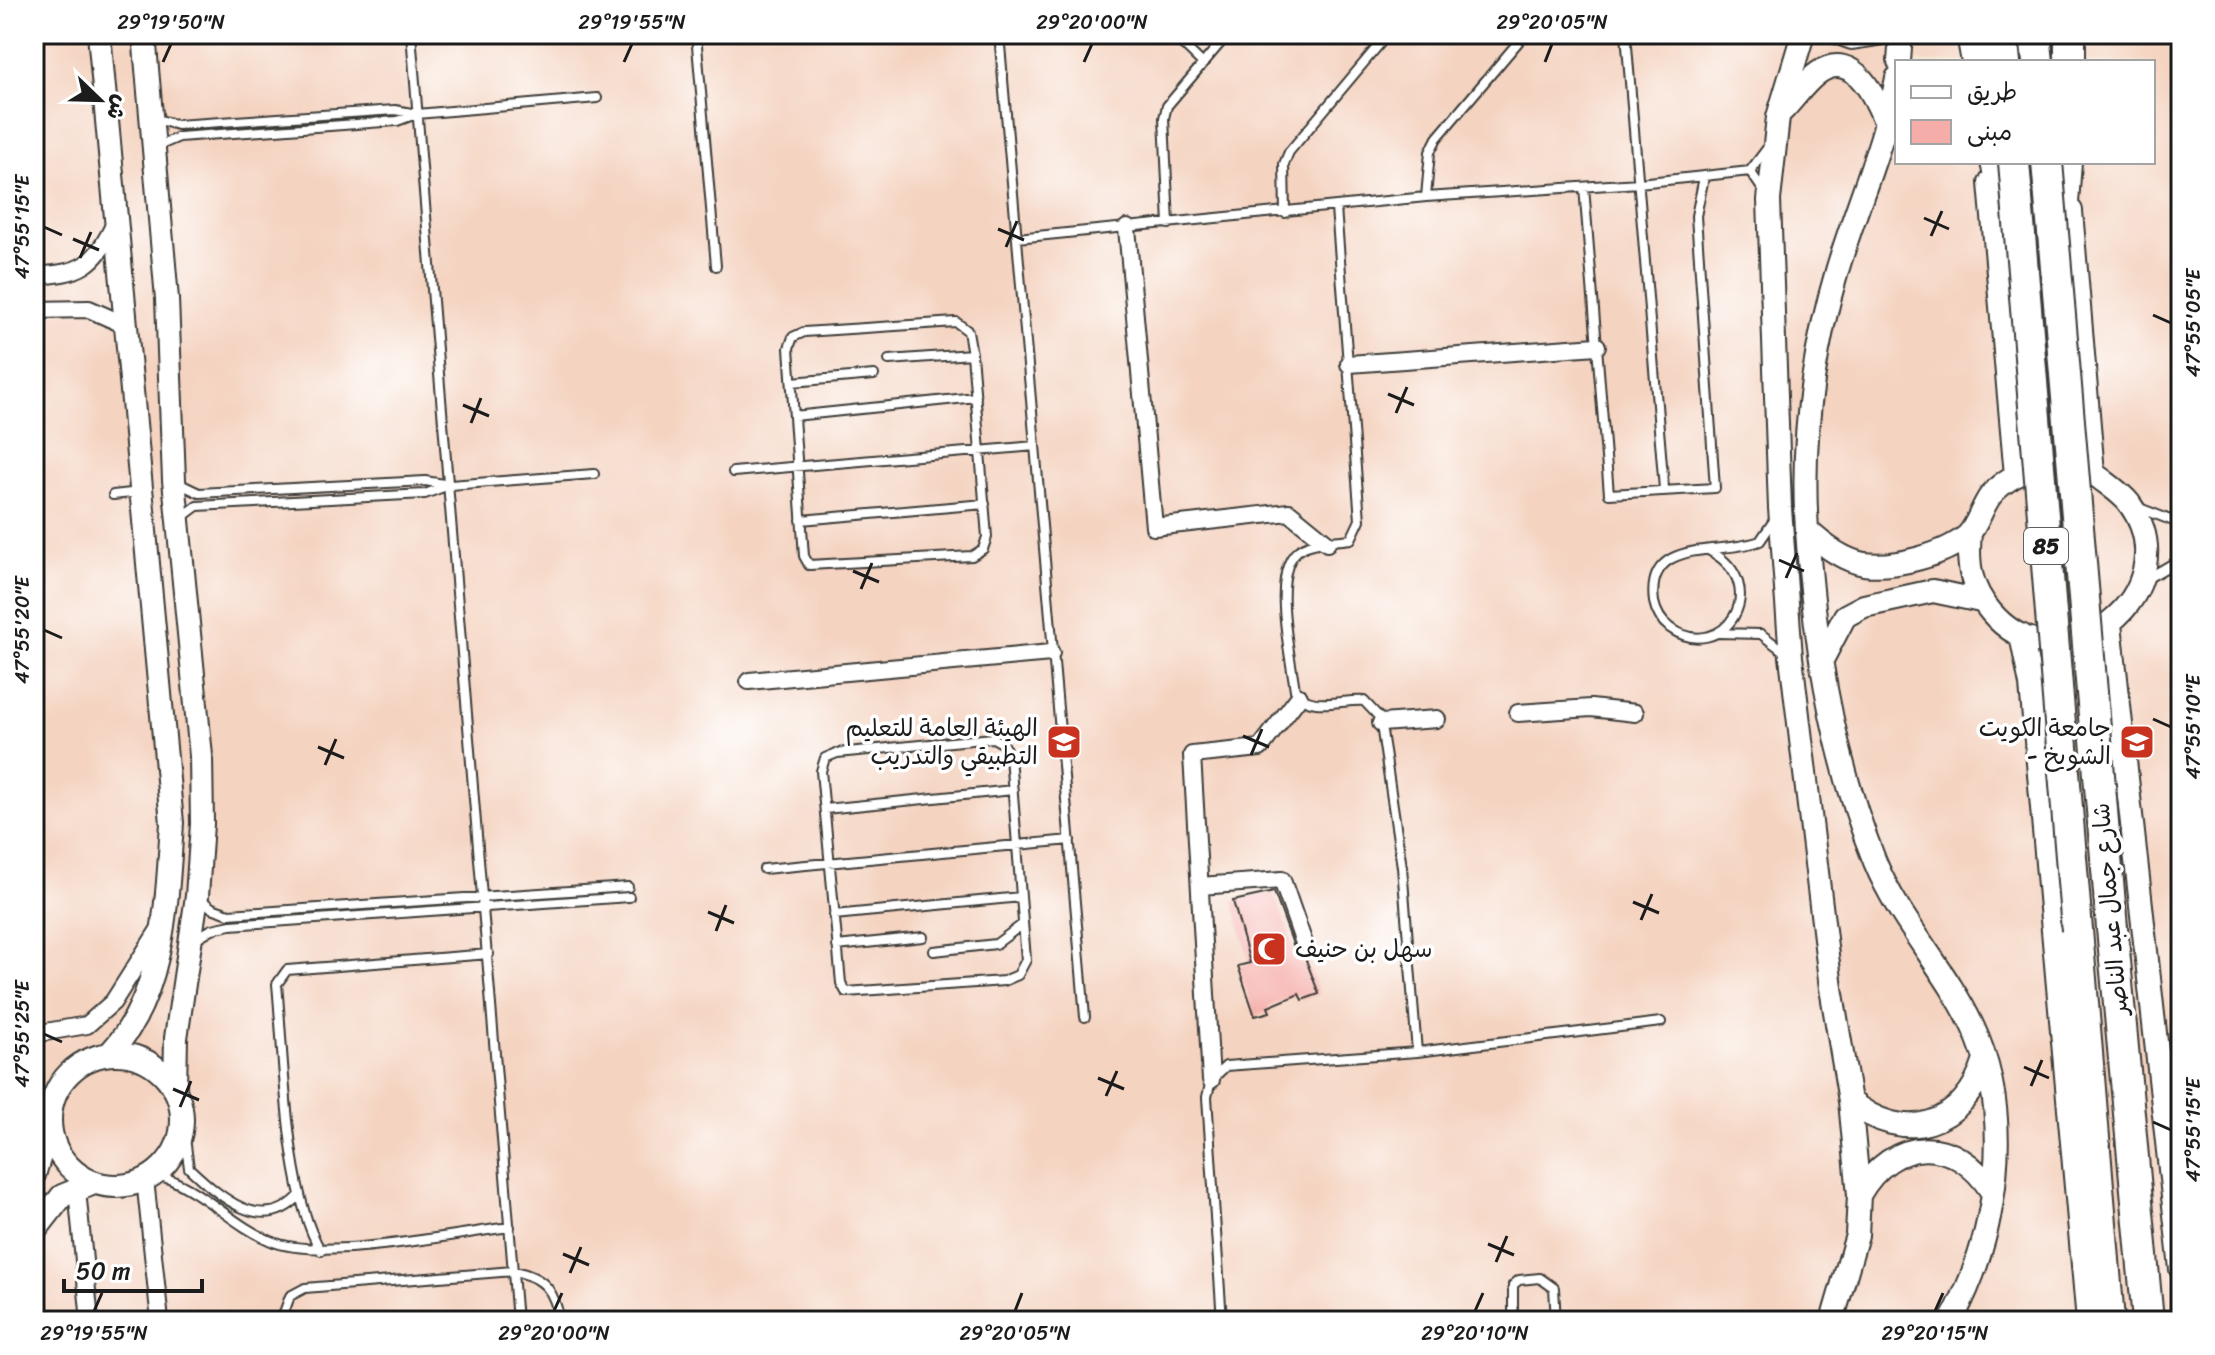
<svg xmlns="http://www.w3.org/2000/svg" width="2215" height="1355" font-family="Sriracha,'Playpen Sans Arabic',sans-serif">
  <rect width="100%" height="100%" fill="#fff"/>
  <filter id="ink" filterUnits="userSpaceOnUse"><feTurbulence type="fractalNoise" baseFrequency=".0125" numOctaves="2"/><feDisplacementMap in="SourceGraphic" scale="16" xChannelSelector="R" yChannelSelector="G"/><feConvolveMatrix kernelMatrix="1 2 1 2 8 2 1 2 1" color-interpolation-filters="sRGB"/></filter>
  <filter id="wash" filterUnits="userSpaceOnUse"><feTurbulence type="fractalNoise" baseFrequency=".006" numOctaves="4" result="noise"/><feDisplacementMap in="SourceGraphic" scale="32" xChannelSelector="R" yChannelSelector="G"/><feGaussianBlur stdDeviation="1.8" result="paint"/><feColorMatrix in="noise" values="0 0 0 0 0 0 0 0 0 0 0 0 0 0 0 0 0 1.4 0 .05"/><feComposite in="paint" operator="in"/></filter>
  <g filter="url(#wash)">
    <rect width="100%" height="100%" fill="#f1e8d0"/>
    <!-- built -->
    <path fill="#f4d3c0" fill-rule="evenodd" d="M34,34H2181V1321H34ZM1897,62H2153V162H1897Z"/>
    <g id="blocks">
      <!-- building -->
      <path fill="#f5ada9" d="M1274,892L1294,947L1301,956L1304,955L1319,994L1302,1000L1299,994L1268,1007L1270,1012L1255,1016L1238,966L1250,963L1233,901Z"/>
    </g>
  </g>
  <g filter="url(#ink)">
    <use href="#blocks" fill-opacity="0" stroke="#3c3b37" stroke-width="2"/>
    <g fill="none" stroke-linecap="round" stroke-linejoin="round">
      <defs>
        <path id="lane" d="M411,34L517,1321
          M696,34L716,266
          M999,34L1085,1017
          M1172,34L1203,64
          M1626,34L1664,489
          M153,118L177,125L395,110L417,114L597,98
          M158,146L179,137L397,121L416,114
          M1750,171L1765,193
          M1584,187L1609,494L1715,488L1696,216L1704,177
          M1426,197L1430,152L1437,138L1525,34
          M1336,208L1360,520L1351,539C1337,541 1315,541 1302,548C1268,565 1291,657 1295,690C1308,713 1341,699 1364,701L1380,718L1402,867L1417,1052
          M1285,213L1284,164L1289,152L1388,34
          M1169,224L1164,118L1167,106L1228,34
          M1017,238L1426,197L1639,183L1750,171L1769,146
          M956,322L968,331L972,354L987,537L983,549L972,556L809,565L804,556L789,348L793,337L804,332Z
          M889,360L972,354
          M792,382L874,375
          M794,416L976,397
          M733,472L1035,446
          M178,483L199,493L425,481L450,485L594,474
          M113,495L140,492
          M2137,507L2181,524
          M181,518L197,506L425,494L449,485
          M801,520L985,504
          M1710,551C1774,586 1723,665 1670,628C1662,622 1656,612 1654,602C1645,536 1721,556 1760,541L1775,519
          M2148,578L2181,559
          M1718,633L1761,634L1786,653
          M993,738L1002,743L1010,756L1026,960L1018,975L1004,981L846,992L841,983L821,771L825,758L837,753Z
          M825,809L1013,790
          M764,869L1070,840
          M199,898L212,908L229,914L628,887
          M834,915L1021,897
          M195,939L212,929L231,925L629,897
          M837,946L923,937
          M934,951L996,944L1023,924
          M182,1115L189,1168C220,1197 263,1236 300,1195
          M154,1174C200,1186 228,1223 271,1241C320,1262 453,1234 510,1227
          M321,1251C285,1192 284,1056 277,984L287,970L489,954
          M281,1321L290,1296L305,1288L513,1271C545,1277 554,1290 560,1321
          M1222,1321L1207,1097L1211,1080L1226,1066L1417,1052L1661,1022
          M1513,1321V1285L1519,1280L1540,1278L1554,1288L1556,1321"/>
        <path id="street" d="M1127,228L1154,527L1289,512L1327,543
          M34,276C82,273 94,267 115,223
          M34,310L89,309L125,325
          M1349,364L1597,346
          M749,681L1051,653
          M1518,713L1591,708L1635,713
          M1381,723L1437,719
          M1200,886L1282,880L1304,943
          M34,1034L87,1025L113,1002L160,928
          M1211,1080L1192,755L1260,748L1299,697
          M145,1179L160,1321
          M77,1190L90,1321"/>
        <path id="secondary" d="M99,34L172,823C167,899 165,995 110,1053
          M144,34L167,299L174,480L201,756L202,824L197,896L176,1038L175,1089
          M1803,34L1778,117L1769,200L1780,508L1791,657L1831,988L1850,1101L1859,1195L1857,1235L1832,1321
          M1841,34L1852,38L1878,34
          M1899,62L1901,34
          M1897,78C1884,145 1856,206 1837,271C1812,356 1801,441 1807,530C1814,641 1833,758 1875,862C1899,921 1945,968 1972,1025C2015,1115 1998,1235 1951,1321
          M1783,110C1794,99 1805,82 1818,73C1855,47 1877,101 1887,126
          M1990,183L2016,475
          M2071,211L2093,473
          M1807,530C1823,545 1842,560 1864,564C1894,568 1944,555 1967,536C1977,527 1982,506 1991,495C2016,465 2071,454 2101,479C2110,486 2122,494 2129,503C2193,590 2062,696 1991,612C1970,588 1967,564 1970,533
          M2110,624L2181,1269
          M2021,635L2031,685L2088,1321
          M1822,660L1845,616L1864,606L1933,591L1981,601
          M50 1120a66 66 0 1 1 132 0a66 66 0 1 1-132 0Z
          M1850,1101C1904,1146 1965,1126 1985,1060
          M34,1175L49,1126
          M1859,1195C1893,1135 1956,1134 1992,1192
          M34,1232L62,1196L94,1183"/>
        <path id="highway" d="M1972,34L1977,62
          M2002,34L2005,62
          M2035,34L2038,62
          M2070,34V62
          M1996,162L2009,219
          M2061,230L2066,162
          M2112,928L2148,1321
          M2077,930L2109,1321"/>
      </defs>
      <!-- lane casing -->
      <use href="#lane" stroke="#3c3b37" stroke-width="12"/>
      <!-- street casing -->
      <use href="#street" stroke="#3c3b37" stroke-width="20"/>
      <!-- secondary casing -->
      <use href="#secondary" stroke="#3c3b37" stroke-width="26"/>
      <!-- highway casing -->
      <use href="#highway" stroke="#3c3b37" stroke-width="34"/>
      <!-- lane -->
      <use href="#lane" stroke="#fff" stroke-width="8"/>
      <!-- street -->
      <use href="#street" stroke="#fff" stroke-width="16"/>
      <!-- secondary -->
      <use href="#secondary" stroke="#fff" stroke-width="22"/>
      <!-- highway -->
      <use href="#highway" stroke="#fff" stroke-width="30"/>
      <defs>
        <path id="highway-bridge" d="M2014,162L2077,930
          M2047,162L2112,928"/>
      </defs>
      <!-- highway-bridge casing -->
      <use href="#highway-bridge" stroke="#3c3b37" stroke-width="34" stroke-linecap="butt"/>
      <!-- highway-bridge -->
      <use href="#highway-bridge" stroke="#fff" stroke-width="30"/>
    </g>
  </g>
  <!-- ticks -->
  <path fill="none" stroke="#1c1c1c" stroke-width="3" d="M163,62L171,44M624,62L632,44M1084,62L1092,44M1545,62L1552,44M1924,218L1949,229M44,227L62,235M998,229L1024,240M1931,236L1942,211M73,239L99,250M1006,247L1017,221M80,258L91,232M2153,315L2171,323M1388,394L1414,405M463,405L489,416M1396,413L1407,387M471,423L481,398M1779,560L1804,571M853,571L879,582M1786,578L1797,553M861,589L872,563M44,630L62,638M2153,719L2171,727M1243,736L1269,747M318,747L344,758M1251,755L1262,729M325,765L336,739M1633,902L1659,913M708,912L734,923M1641,920L1652,894M716,931L726,905M44,1034L62,1042M2024,1067L2049,1078M1098,1078L1124,1089M2031,1086L2042,1060M173,1089L199,1100M1106,1096L1117,1071M180,1107L191,1081M2153,1122L2171,1130M1488,1244L1514,1255M563,1254L589,1265M1496,1262L1507,1236M570,1273L581,1247M94,1311L102,1293M554,1311L562,1293M1015,1311L1022,1293M1475,1311L1483,1293M1935,1311L1943,1293"/>
  <!-- icons -->
  <defs>
    <symbol id="university-square" viewBox="-11 -11 22 22"><rect x="-9" y="-9" width="18" height="18" rx="4" fill="#c8321e" stroke="#fff"/><path d="M0-5L7-2L0 1L-7-2ZM-4 1L0 2.5L4 1V4Q0 6-4 4Z" fill="#fff"/></symbol>
    <symbol id="mosque-square" viewBox="-11 -11 22 22"><rect x="-9" y="-9" width="18" height="18" rx="4" fill="#c8321e" stroke="#fff"/><path d="M3.5-4.9A6 6 0 1 0 3.5 4.9A5 5 0 1 1 3.5-4.9Z" fill="#fff"/></symbol>
  </defs>
  <g fill-rule="evenodd">
    <use href="#university-square" x="1044" y="722" width="40" height="40"/>
    <use href="#university-square" x="2117" y="722" width="40" height="40"/>
    <use href="#mosque-square" x="1249" y="929" width="40" height="40"/>
  </g>
  <g text-anchor="middle" stroke-width="7" stroke-linejoin="round" paint-order="stroke">
    <!-- shield labels -->
    <rect fill="#fff" stroke="#606060" stroke-width="2" x="2024" y="528" width="44" height="36" rx="6"/>
    <g font-size="22" font-weight="bold" fill="#1c1c1c">
      <text x="2046" y="554">85</text>
    </g>
    <!-- poi labels -->
    <g font-size="24" fill="#1c1c1c" stroke="#fff" text-anchor="end">
      <text x="1038" y="736">الهيئة العامة للتعليم<tspan x="1038" dy="28">التطبيقي والتدريب</tspan></text>
      <text x="2111" y="736">جامعة الكويت<tspan x="2111" dy="28">- الشويخ</tspan></text>
      <text x="1295" y="957" text-anchor="start">سهل بن حنيف</text>
    </g>
    <!-- street labels -->
    <g font-size="24" fill="#1c1c1c" stroke="#fff">
      <text transform="translate(2110 909) rotate(-95)" y="8">شارع جمال عبد الناصر</text>
    </g>
  </g>
  <!-- margin -->
  <rect width="2215" height="1355" fill="none" stroke="#fff" stroke-width="88"/>
  <!-- legend -->
  <rect x="1895" y="60" width="260" height="104" fill="#ffffff" stroke="#a4a4a4" stroke-width="2"/>
  <rect x="1911" y="86" width="40" height="12" fill="#ffffff" stroke="#a4a4a4" stroke-width="2"/>
  <text x="1967" y="100" font-size="24" fill="#1c1c1c">طريق</text>
  <rect x="1911" y="120" width="40" height="24" fill="#f5ada9" stroke="#a4a4a4" stroke-width="2"/>
  <text x="1967" y="140" font-size="24" fill="#1c1c1c">مبنى</text>
  <!-- north arrow -->
  <g transform="translate(100 100) rotate(113)" stroke="#ffffff" stroke-width="6" paint-order="stroke">
  <path d="M0-6L14 30L0 20L-14 30Z" fill="#1c1c1c"/>
  <text y="-12" font-size="22" font-weight="bold" text-anchor="middle" fill="#1c1c1c">ش</text>
  </g>
  <!-- scale -->
  <path d="M64 1279v12h138v-12" fill="none" stroke="#1c1c1c" stroke-width="4"/>
  <text x="76" y="1279" font-size="24" fill="#1c1c1c" stroke="#ffffff" stroke-width="6" paint-order="stroke">50 m</text>
  <rect x="44" y="44" width="2127" height="1267" fill="none" stroke="#1c1c1c" stroke-width="3"/>
  <g font-size="20" text-anchor="middle" fill="#1c1c1c">
    <text x="171" y="29">29°19'50"N</text>
    <text x="632" y="29">29°19'55"N</text>
    <text x="1092" y="29">29°20'00"N</text>
    <text x="1552" y="29">29°20'05"N</text>
    <text transform="translate(22 227) rotate(-90)" y="7">47°55'15"E</text>
    <text transform="translate(2193 323) rotate(-90)" y="7">47°55'05"E</text>
    <text transform="translate(22 630) rotate(-90)" y="7">47°55'20"E</text>
    <text transform="translate(2193 727) rotate(-90)" y="7">47°55'10"E</text>
    <text transform="translate(22 1034) rotate(-90)" y="7">47°55'25"E</text>
    <text transform="translate(2193 1130) rotate(-90)" y="7">47°55'15"E</text>
    <text x="94" y="1340">29°19'55"N</text>
    <text x="554" y="1340">29°20'00"N</text>
    <text x="1015" y="1340">29°20'05"N</text>
    <text x="1475" y="1340">29°20'10"N</text>
    <text x="1935" y="1340">29°20'15"N</text>
  </g>
</svg>
